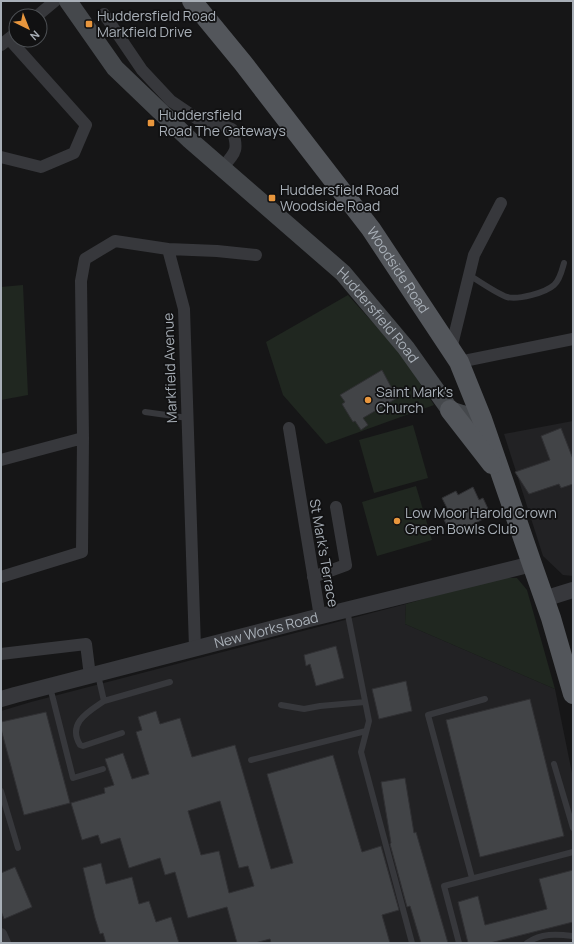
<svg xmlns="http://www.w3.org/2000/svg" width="574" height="944" font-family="Manrope,sans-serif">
  <rect width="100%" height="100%" fill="#161617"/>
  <!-- built -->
  <path fill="#222224" d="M573,421V576L563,575L543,556L504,434Z
    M406,604L405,624L555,689L573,778V943H1V711L31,702Z"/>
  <!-- green -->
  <path fill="#202720" d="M23,285L28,395L1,400V287Z
    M348,295L401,354L434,405L326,444L283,395L266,342Z
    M413,425L428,478L374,493L359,440Z
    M416,486L432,540L377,556L362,502Z
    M496,578H517L527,590L555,689L405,624L406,604Z"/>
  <!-- building -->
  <path fill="#424447" stroke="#303033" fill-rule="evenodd" d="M382,370L397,398L363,418L368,425L361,430L355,421L353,422L342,404L345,402L340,395Z
    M561,428L573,459V484L561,488L559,484L529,494L515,472L550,460L541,436Z
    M473,487L479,500L483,498L491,515L452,535L443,518L450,514L442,498L456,491L458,495Z
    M336,646L344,678L316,686L310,664L306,666L304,655Z
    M406,681L412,711L379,719L372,689Z
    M530,699L564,836L480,857L446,720Z
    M156,711L160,724L180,718L192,757L235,745L271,869L293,863L267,774L333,755L362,852L381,846L399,910L382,915L390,943H271L270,939L255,943H237L227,907L188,918L175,872L165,875L160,858L129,868L120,838L101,844L98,835L82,840L71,803L105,793L104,788L114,785L105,759L123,753L132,779L149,774L136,732L142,730L138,717ZM220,801L239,868L248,866L254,886L229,893L219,851L201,855L188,811Z
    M46,712L70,803L24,815L1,729V722Z
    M405,778L414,833L416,832L448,943H421L410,906L407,907L390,844L391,843L381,782Z
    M101,863L106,884L132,877L139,904L149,901L156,922L171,917L179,943H106L103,933L100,934L95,918L83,868Z
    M15,867L32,907L4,919L1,911V873Z
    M573,870V922L490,943H468L458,902L478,896L485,925L547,909L539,879Z"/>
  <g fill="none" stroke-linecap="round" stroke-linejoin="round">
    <!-- service -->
    <path stroke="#37383c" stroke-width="6" d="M469,275C477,280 499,295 507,297C518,300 545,293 554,285C560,280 562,270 564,263
      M145,412L188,418
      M347,610L369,721L361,752L412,943
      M98,675L104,701L170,682
      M50,687L73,778L103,769
      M104,701C88,712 67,723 80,745L83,746L122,733
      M281,705L304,709L320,706L365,702
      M251,760L366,731
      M554,764L573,828
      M1,791L18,848
      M472,878L428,715L485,699
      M459,943L444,886L573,852
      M527,943C541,933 556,934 573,936"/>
    <!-- minor -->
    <path stroke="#37383c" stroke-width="12" d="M104,14L142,70L171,101L199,120L219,124L232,129C239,150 236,152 222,168
      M37,16L55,1
      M1,45L16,33
      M1,157L41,167L74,153L86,125L9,39
      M168,249L217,251L256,255
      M451,349L474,255L501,203
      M459,362L573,339
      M289,428L320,617
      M1,460L83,438L81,281L85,259L115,241L168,249L184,309L195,648
      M1,577L82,552L83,438
      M313,577L346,565L336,507
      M1,654L86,644L90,676
      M1,934L5,943"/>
    <!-- tertiary -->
    <g stroke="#37383c" stroke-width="16">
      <path d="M544,599L573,590"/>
      <path id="s1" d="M1,699L15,695L309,619L532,564"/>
    </g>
    <!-- secondary -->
    <path stroke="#45484c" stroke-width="18" id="s2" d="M68,1L115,68L190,140L343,273L406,348L450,410L462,414L482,419"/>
    <!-- primary -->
    <g stroke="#53565b" stroke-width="20">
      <path id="s3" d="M192,1L243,63L371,229L459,362L482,419L532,564L551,618L573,694"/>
      <path d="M450,410L492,464"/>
    </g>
  </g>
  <!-- markers -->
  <g fill="#e8963d" stroke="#111112" stroke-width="1.5">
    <rect x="85" y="20" width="8" height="8" rx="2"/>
    <rect x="147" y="119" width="8" height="8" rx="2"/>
    <rect x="268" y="194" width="8" height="8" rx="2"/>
    <circle cx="368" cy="400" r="4"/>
    <circle cx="397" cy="521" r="4"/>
  </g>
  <g text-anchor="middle" stroke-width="3.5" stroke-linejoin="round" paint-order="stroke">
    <!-- poi labels -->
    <g font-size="14" fill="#a8afb7" stroke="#111112" text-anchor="start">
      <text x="97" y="21">Huddersfield Road<tspan x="97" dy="16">Markfield Drive</tspan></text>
      <text x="159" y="120">Huddersfield<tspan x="159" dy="16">Road The Gateways</tspan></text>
      <text x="280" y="195">Huddersfield Road<tspan x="280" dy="16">Woodside Road</tspan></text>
      <text x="376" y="397">Saint Mark's<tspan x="376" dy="16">Church</tspan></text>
      <text x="405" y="518">Low Moor Harold Crown<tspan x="405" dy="16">Green Bowls Club</tspan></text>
    </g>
    <!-- street labels -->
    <g font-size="14" fill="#a8afb7" stroke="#111112">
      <text dy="5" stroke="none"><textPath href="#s3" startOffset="339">Woodside Road</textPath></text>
      <text dy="5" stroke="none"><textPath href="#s2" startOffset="443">Huddersfield Road</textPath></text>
      <text transform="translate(170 368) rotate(-92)" y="5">Markfield Avenue</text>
      <text transform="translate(324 553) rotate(80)" y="5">St Mark's Terrace</text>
      <text dy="5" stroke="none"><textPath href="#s1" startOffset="274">New Works Road</textPath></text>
    </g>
  </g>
  <!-- border -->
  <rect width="574" height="944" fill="none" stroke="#a8afb7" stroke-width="4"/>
  <!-- north arrow -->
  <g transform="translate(28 28) rotate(137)"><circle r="19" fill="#111112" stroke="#4d5054"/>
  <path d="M0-3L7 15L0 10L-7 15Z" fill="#e8963d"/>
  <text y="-6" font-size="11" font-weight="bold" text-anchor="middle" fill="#a8afb7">N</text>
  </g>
</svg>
